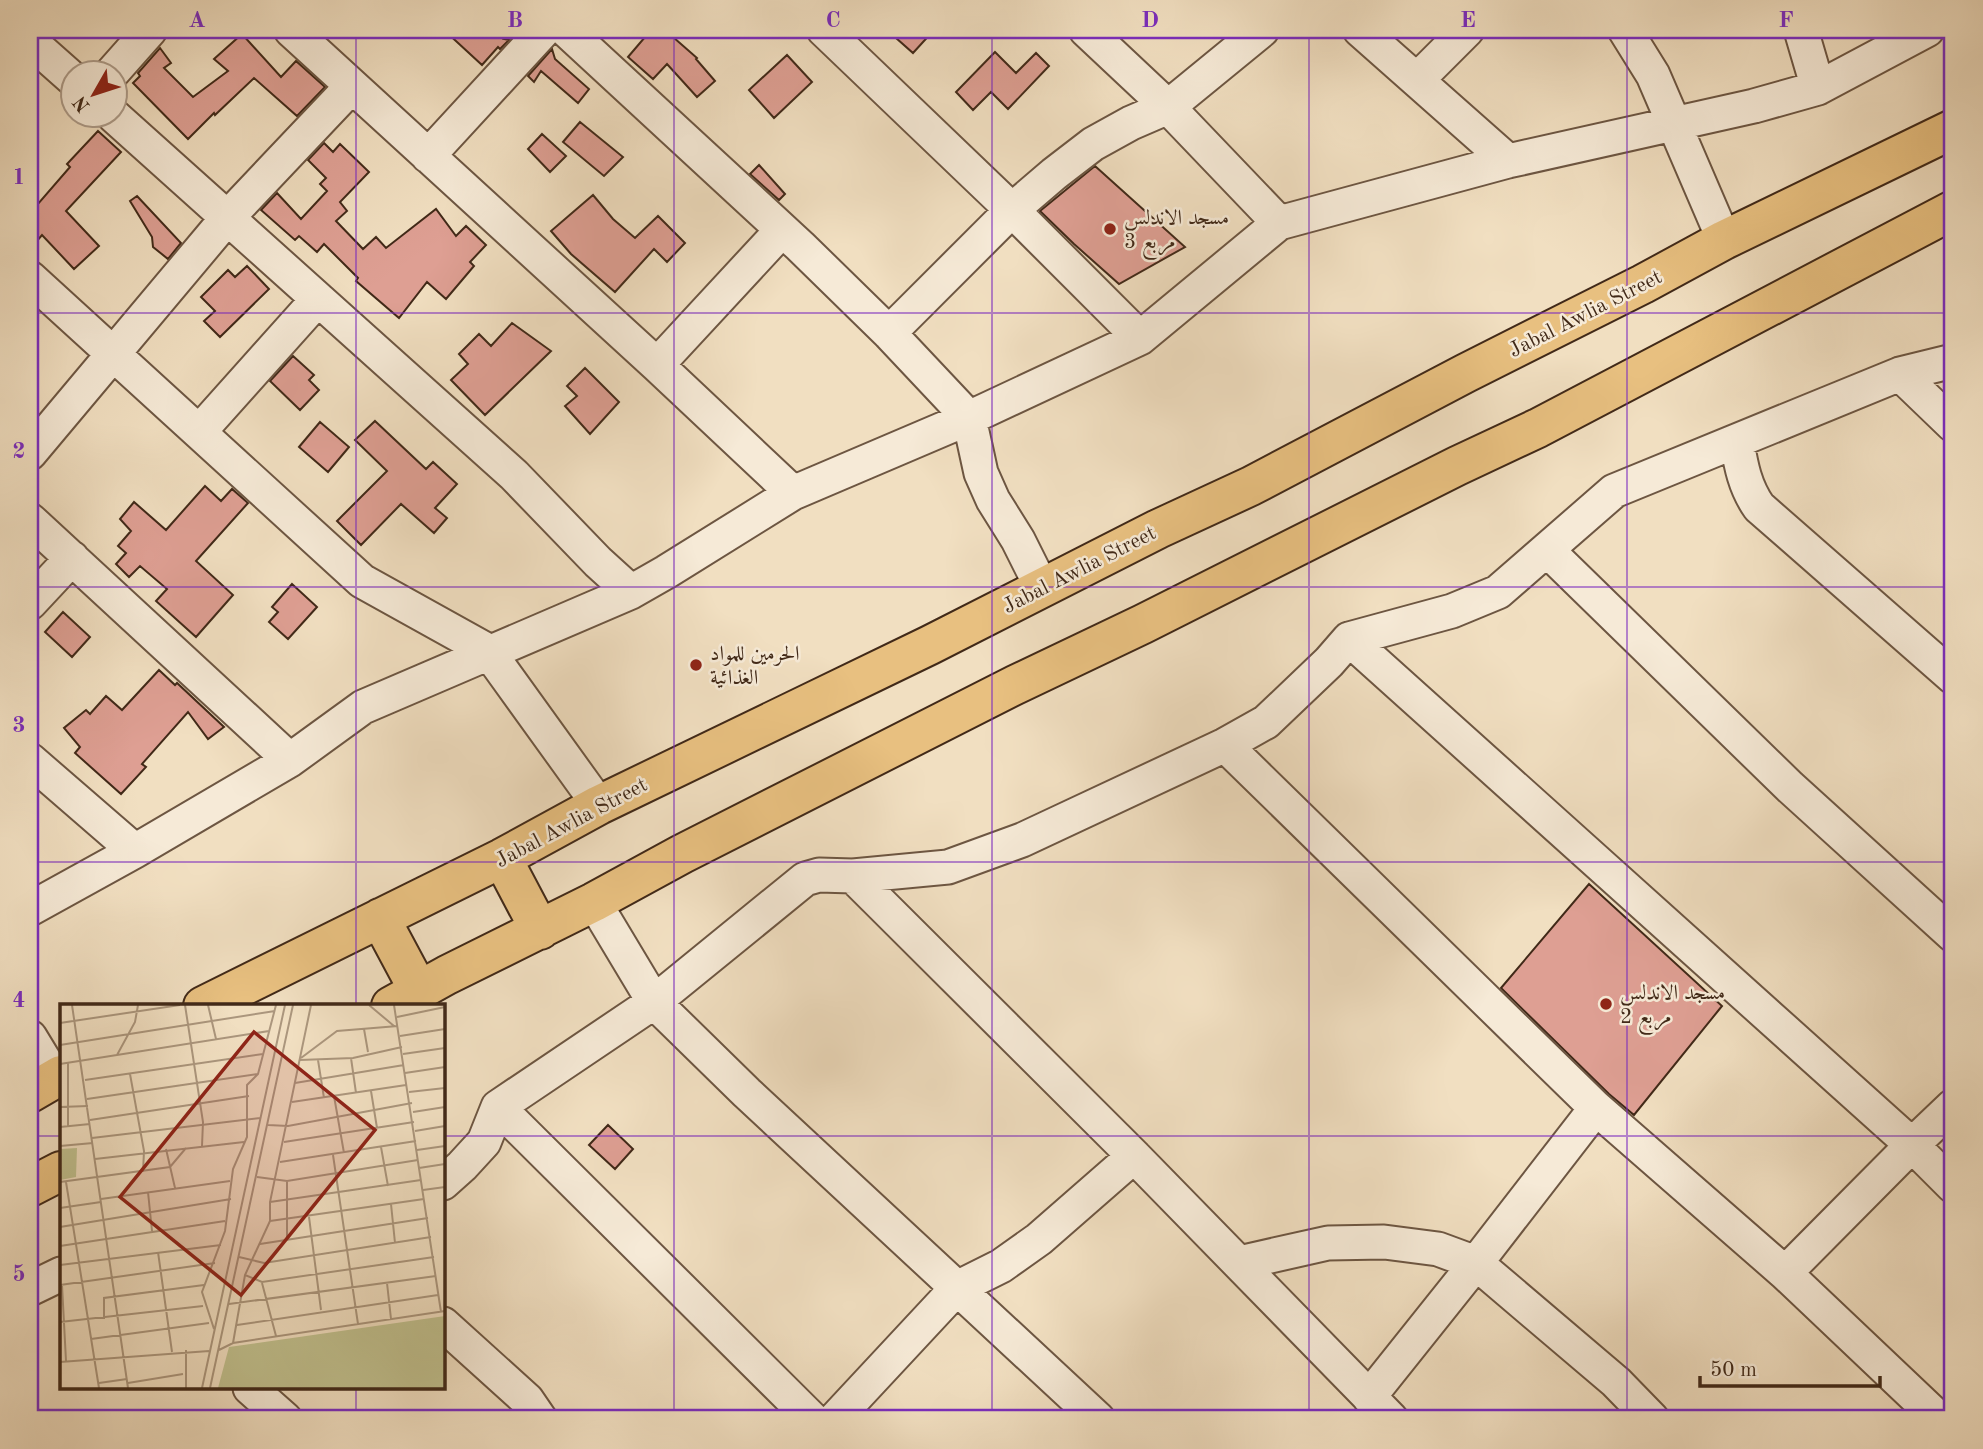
<svg xmlns="http://www.w3.org/2000/svg" width="1983" height="1449" font-family="'Old Standard TT',Amiri,serif">
  <rect width="100%" height="100%" fill="#f1dfc1"/>
  <filter id="stains"><feTurbulence type="fractalNoise" baseFrequency=".00286" numOctaves="4"/><feColorMatrix values="0 0 0 0 .2 0 0 0 0 .09 0 0 0 0 .02 0 0 0 .5 -.17"/></filter>
  <radialGradient id="worn" r=".72"><stop offset=".6" stop-color="#630" stop-opacity="0"/><stop offset="1" stop-color="#630" stop-opacity=".3"/></radialGradient>
  <!-- building -->
  <path fill="#de9f93" stroke="#412918" stroke-width="2" d="M444,30H515L504,39L509,40L500,49L498,47L482,65Z
    M651,30H665L697,58L696,59L715,81L697,97L667,64L653,79L628,57Z
    M887,30H934L913,53Z
    M242,34L281,77L296,61L325,87L297,116L254,78L215,115L214,113L188,139L133,83L140,76L138,73L160,48L171,63L164,68L193,97L228,71L214,59Z
    M552,49L555,59L589,89L578,103L541,71L534,82L528,76Z
    M995,52L1016,73L1036,53L1049,66L1008,109L991,92L973,110L956,92Z
    M787,55L812,82L774,118L749,90Z
    M580,122L623,157L604,176L563,142Z
    M98,131L121,152L66,211L99,246L74,269L42,235L30,249V213L70,167L67,164Z
    M542,134L566,156L550,172L528,149Z
    M324,143L333,152L340,144L369,172L340,202L347,211L336,221L363,249L376,237L386,248L436,209L456,236L466,226L486,245L470,262L474,266L446,299L427,282L399,318L356,281L358,278L324,244L317,252L299,236L295,240L261,210L277,193L301,219L327,191L320,184L326,178L308,160Z
    M759,165L785,194L779,200L750,174Z
    M1095,166L1185,247L1119,284L1074,244L1040,211Z
    M593,195L613,219L635,238L658,216L685,243L667,262L654,249L615,292L571,254L551,231Z
    M137,196L181,243L168,259L153,247L152,237L130,201Z
    M247,266L269,289L220,337L204,321L215,311L201,297L228,270L235,277Z
    M512,323L551,351L485,415L451,380L468,364L459,354L479,334L491,346Z
    M293,356L314,375L309,380L319,390L300,410L270,381Z
    M585,368L619,402L590,434L565,406L577,396L567,386Z
    M375,421L426,469L433,462L457,484L435,508L447,518L434,533L401,504L361,545L337,521L387,471L355,440Z
    M320,422L349,447L328,472L299,447Z
    M205,486L221,501L232,489L248,503L196,561L233,595L196,637L156,601L167,589L140,566L129,577L116,564L126,553L118,546L131,531L120,519L134,502L166,530Z
    M292,584L317,607L288,639L269,622L278,612L272,607Z
    M63,612L90,637L72,657L45,632Z
    M159,670L175,685L177,683L224,727L208,739L188,712L142,764L146,767L121,794L75,753L80,747L64,728L86,710L90,714L106,696L122,710Z
    M1589,884L1722,1006L1634,1115L1609,1094L1501,988Z
    M608,1125L633,1149L615,1169L589,1145Z"/>
  <g fill="none" stroke-linecap="round" stroke-linejoin="round">
    <defs>
      <path id="minor" d="M291,30L657,365L793,493
        M566,30L800,246L889,333L969,418L981,473L993,500L1018,540L1042,588
        M824,30L1012,210L1140,338
        M1086,30L1168,107L1279,223
        M1360,30L1508,161
        M1625,30L1653,75L1724,240
        M1801,30L1818,88
        M30,41L74,80
        M111,74L150,30
        M1417,80L1467,30
        M114,116L514,475L598,562L631,592
        M428,156L544,30
        M30,278L362,581L488,651L599,805
        M889,333L1012,210L1054,174L1093,144L1131,123L1168,107L1262,30
        M657,365L782,230
        M1900,374L1953,425
        M199,432L318,299
        M1737,442C1741,466 1745,487 1759,507L1953,677
        M30,453L228,217L352,86
        M30,520L290,760
        M1547,550L1790,787L1953,935
        M30,603L72,558
        M1349,639L1912,1145L1953,1186
        M1225,745L1596,1108L1785,1273L1939,1419
        M30,760L135,851
        M853,876L1134,1156L1391,1419
        M594,902L654,1002L747,1093L1098,1419
        M30,909L135,851L290,760L363,707L631,592L666,572L793,493L969,418L1140,338L1279,223L1508,161L1754,106L1818,88L1927,30
        M30,1037L55,1078
        M498,1107L812,1419
        M443,1183L462,1166L484,1142L498,1107L654,1002L805,879L819,875L853,876L948,867L1022,840L1225,745L1266,722L1329,662L1349,639L1452,611L1498,592L1614,491L1900,374L1953,361
        M1239,1263L1328,1243L1384,1242L1438,1249L1476,1263L1616,1382L1652,1419
        M1785,1273L1912,1145L1953,1106
        M30,1289L61,1274
        M443,1324L527,1400L540,1419
        M250,1388L285,1419
        M1369,1397L1476,1263L1596,1108
        M835,1419L957,1288L1001,1266L1039,1239L1134,1156"/>
      <path id="highway" d="M502,858L540,930
        M380,918L419,991
        M203,1006L502,858L599,805L930,645L1158,529L1251,486L1466,373L1643,284L1724,240L1953,129
        M391,1006L447,975L594,902L682,854L1015,685L1143,624L1457,466L1538,428L1953,210
        M30,1093L61,1075
        M30,1187L61,1171"/>
    </defs>
    <!-- minor casing -->
    <use href="#minor" stroke="#6d5642" stroke-width="37"/>
    <!-- highway casing -->
    <use href="#highway" stroke="#412918" stroke-width="42"/>
    <!-- minor -->
    <use href="#minor" stroke="#f6ead7" stroke-width="33"/>
    <!-- highway -->
    <use href="#highway" stroke="#e8c080" stroke-width="38"/>
  </g>
  <!-- grid -->
  <path fill="none" stroke="#7b2cbf" stroke-width="2" stroke-opacity="0.55" d="M356,30V1006M674,30V1419M992,30V1419M1309,30V1419M1627,30V1419M30,313H1953M30,587H1953M30,862H1953M30,1136H61M443,1136H1953M356,1388V1419"/>
  <!-- markers -->
  <g fill="#8f2418" stroke="#f6ead7" stroke-width="2.5">
    <circle cx="1110" cy="229" r="7"/>
    <circle cx="696" cy="665" r="7"/>
    <circle cx="1606" cy="1004" r="7"/>
  </g>
  <g text-anchor="middle" stroke-width="5" stroke-linejoin="round" paint-order="stroke">
    <!-- poi labels -->
    <g font-size="21" fill="#412918" stroke="#f6ead7" text-anchor="start">
      <text x="1124" y="224">مسجد الاندلس<tspan x="1124" dy="24">مربع 3</tspan></text>
      <text x="710" y="660">الحرمين للمواد<tspan x="710" dy="24">الغذائية</tspan></text>
      <text x="1620" y="999">مسجد الاندلس<tspan x="1620" dy="24">مربع 2</tspan></text>
    </g>
    <!-- street labels -->
    <g font-size="21" fill="#412918" stroke="#f6ead7">
      <text transform="translate(1585 313) rotate(-27)" y="7">Jabal Awlia Street</text>
      <text transform="translate(1079 569) rotate(-27)" y="7">Jabal Awlia Street</text>
      <text transform="translate(571 822) rotate(-28)" y="7">Jabal Awlia Street</text>
    </g>
  </g>
  <!-- overview -->
  <g transform="translate(60 1004)">
    <rect width="385" height="385" fill="#f1dfc1"/>
    <path d="M17,144L16,173L0,176V145ZM385,312V384H158L169,343Z" fill="#c0c08e"/>
    <path fill="none" stroke="#ab967d" stroke-width="2" d="M12,1L68,384M125,1L143,118L142,142M148,1L156,35M309,1L334,22M334,1L381,308M337,13L385,3M0,19L120,1M304,25L308,48M340,32L385,25M0,41L215,7M343,50L385,44M57,51L75,18L78,1M241,54L277,27L338,22M291,54L296,89M240,56L293,54L342,43M258,56L264,94M8,59V123M0,60L209,27M345,69L385,63M70,70L84,147L83,168M25,76L203,50M235,79L344,61M311,87L317,124M349,88L385,84M274,92L284,149M27,95L198,70M232,98L346,81M0,103L28,102M353,108L385,103M30,116L189,92M208,121L228,122L352,99M0,123L30,120M355,127L385,122M32,134L200,114M224,138L354,118M0,142L33,139M321,143L328,182M106,145L115,184M357,146L385,142M273,151L298,320M35,155L184,138M220,158L356,137M359,164L385,160M197,173L227,177L358,156M0,178L110,163L126,144M6,178L39,384M227,178V236M363,186L385,183M88,188L92,227M41,195L170,177M210,198L361,176M331,200L335,239M0,204L41,198M249,213L261,306M210,217L364,195M0,223L171,195M200,240L368,214M0,242L165,217M98,248L112,348M179,253L204,259L371,233M0,261L161,241M185,271L202,278L374,253M202,279L216,332M327,279L331,315M0,281L155,259M2,281L6,357M169,300L376,272M44,315V294L144,281M0,318L143,302M177,321L378,291M154,325L142,288L165,227L173,165L187,133V81L198,70L216,1M31,335L149,319M173,339L185,271L210,217V198L251,1M126,346V384M159,346L173,339L385,307M0,358L149,347M39,379L67,375M68,379L123,370M142,384L225,1M150,384L233,1"/>
    <path fill="#8f2418" fill-opacity="0.15" stroke="#8f2418" stroke-width="3.5" d="M194,28L315,126L181,291L60,193Z"/>
    <rect width="385" height="385" fill="none" stroke="#412918" stroke-width="3.5"/>
  </g>
  <!-- margin -->
  <rect width="1983" height="1449" fill="none" stroke="#f1dfc1" stroke-width="77"/>
  <!-- north arrow -->
  <g transform="translate(94 94) rotate(231)"><circle r="33" fill="#f6ead7" stroke="#ae9d8b" stroke-width="2"/>
  <path d="M0-5L12 26L0 18L-12 26Z" fill="#8f2418"/>
  <text y="-10" font-size="19" font-weight="bold" text-anchor="middle" fill="#412918">N</text>
  </g>
  <!-- scale -->
  <path d="M1700 1376v10h180v-10" fill="none" stroke="#412918" stroke-width="3.5"/>
  <text x="1710" y="1376" font-size="21" fill="#412918" stroke="#f6ead7" stroke-width="5" paint-order="stroke">50 m</text>
  <rect x="38" y="38" width="1906" height="1372" fill="none" stroke="#7b2cbf" stroke-width="2.5"/>
  <g font-size="23" text-anchor="middle" font-weight="bold" fill="#7b2cbf">
    <text x="197" y="27">A</text>
    <text x="515" y="27">B</text>
    <text x="833" y="27">C</text>
    <text x="1150" y="27">D</text>
    <text x="1468" y="27">E</text>
    <text x="1786" y="27">F</text>
    <text x="19" y="184">1</text>
    <text x="19" y="458">2</text>
    <text x="19" y="732">3</text>
    <text x="19" y="1007">4</text>
    <text x="19" y="1281">5</text>
  </g>
  <rect width="100%" height="100%" filter="url(#stains)"/>
  <rect width="100%" height="100%" fill="url(#worn)"/>
</svg>
